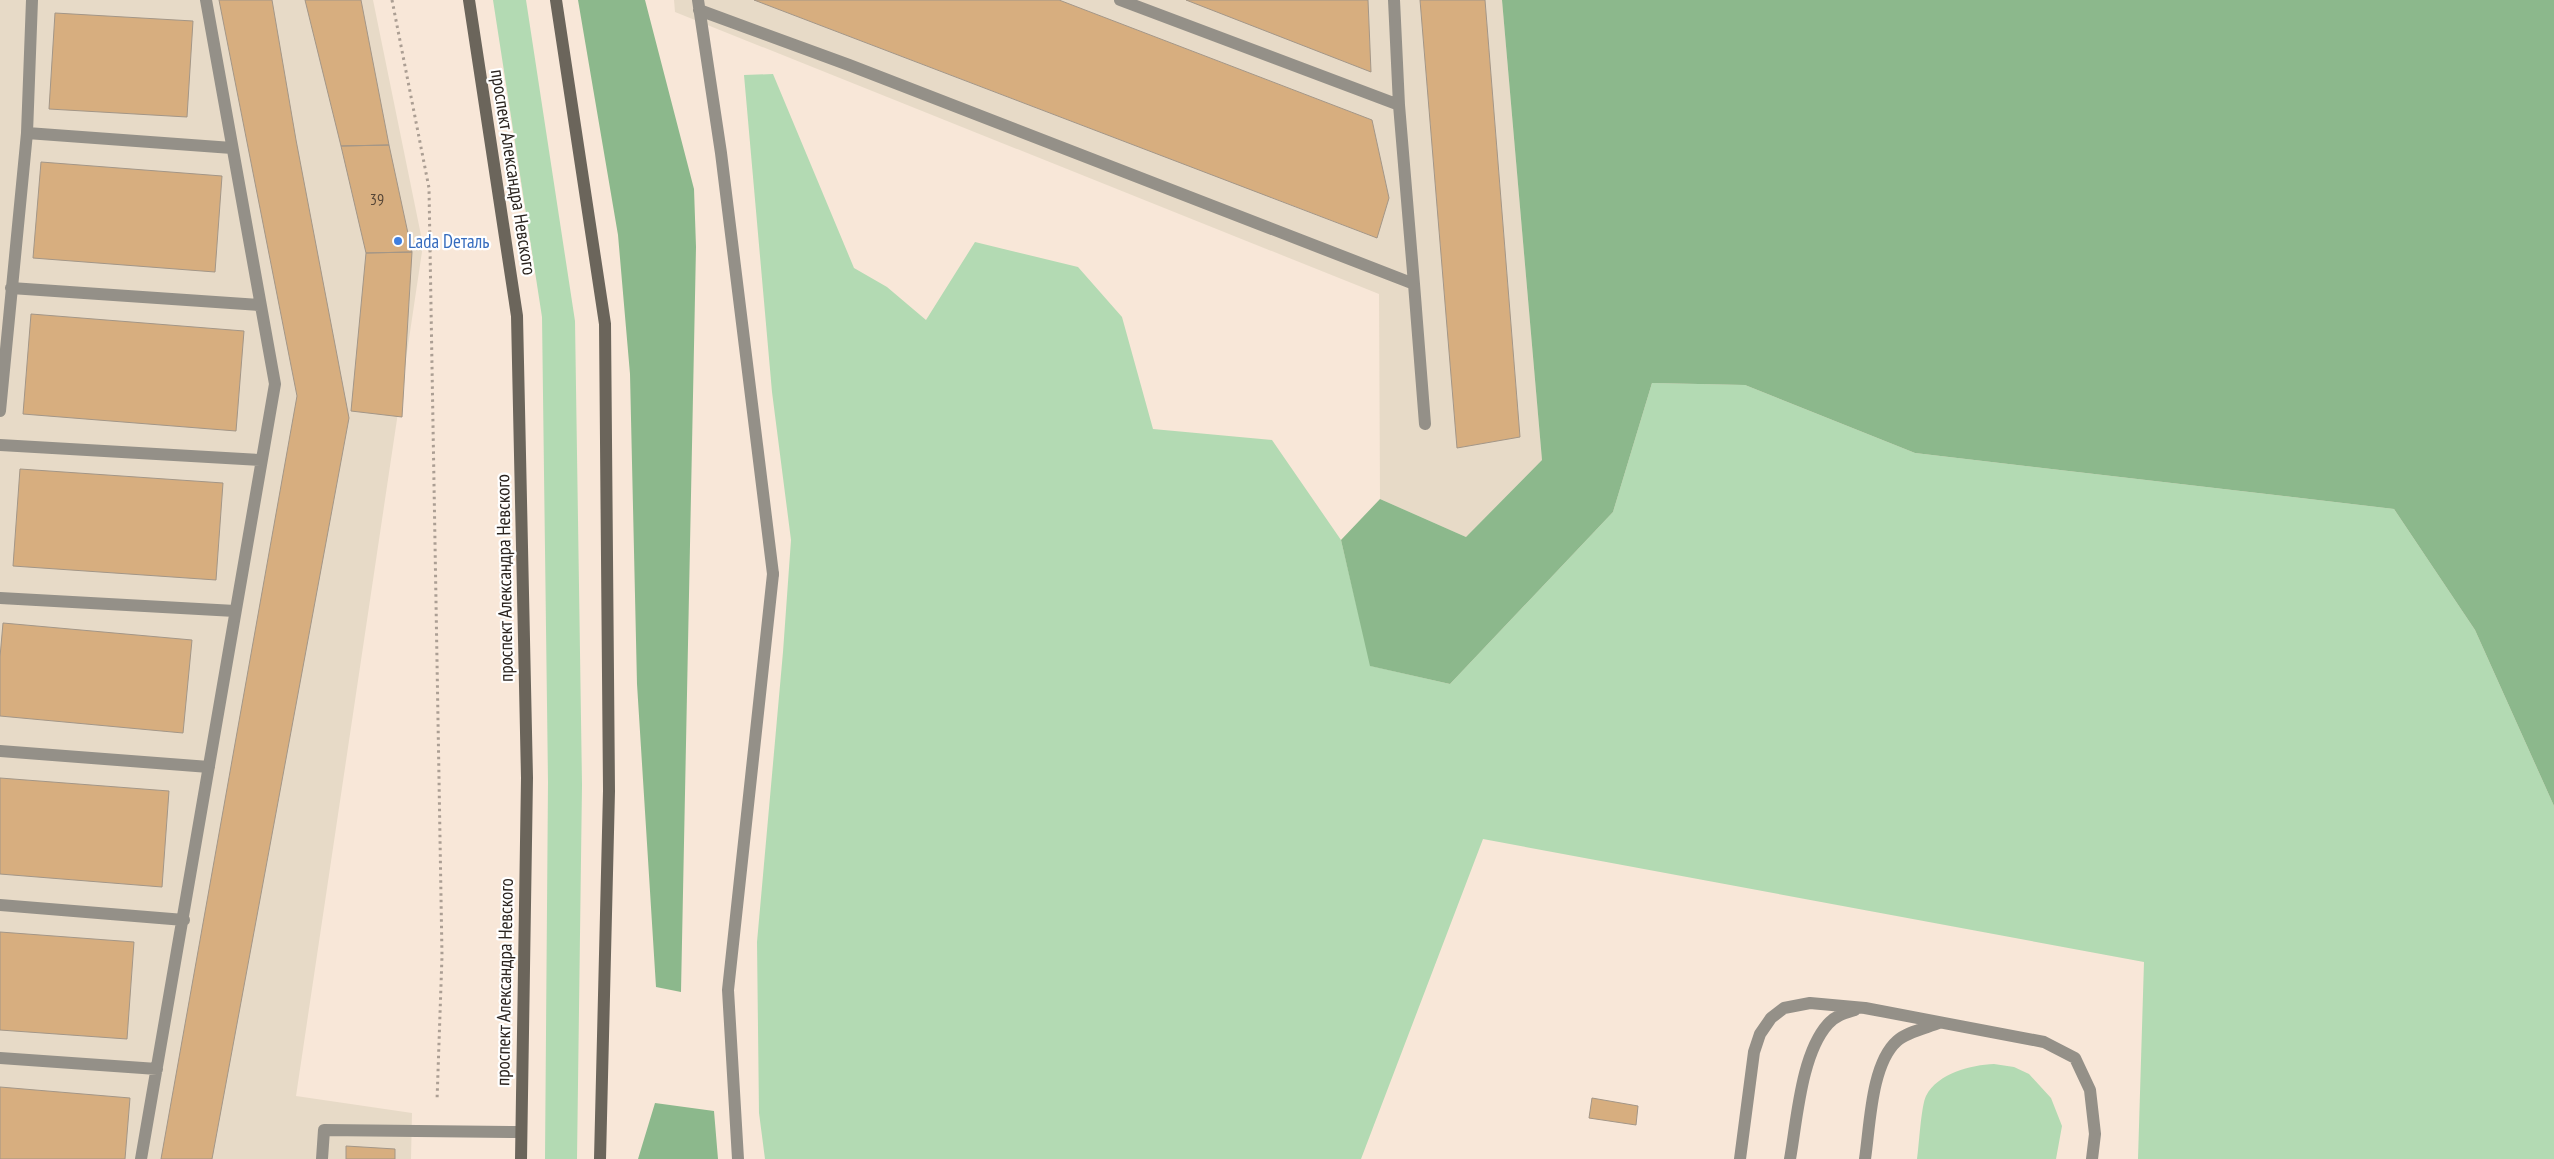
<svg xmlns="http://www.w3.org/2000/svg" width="2554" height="1159" font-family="'PT Sans Narrow',sans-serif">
  <rect width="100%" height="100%" fill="#f8e7d8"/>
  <!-- industrial -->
  <path fill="#e7dac7" d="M0,0H373L423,245L296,1096L412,1113L411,1159H0Z
    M674,0H754L1376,238L1389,198L1372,120L1059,0H1186L1371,72L1368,0H1420L1457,448L1520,437L1485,0H1502L1542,460L1466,537L1380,499L1379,294L675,12Z"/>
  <!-- green -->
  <path fill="#b3dab3" d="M493,0H526L575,321L582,785L577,1159H545L548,782L542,317Z
    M773,74L854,268L887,287L926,320L975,242L1078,267L1122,317L1153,429L1272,440L1341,540L1371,666L1450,684L1613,512L1652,383L1745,385L1915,453L2394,509L2475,630L2554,806V1159H2138L2144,962L1483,839L1361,1159H765L759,1113L757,942L783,652L791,540L772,392L744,75Z
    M1994,1064L2014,1067L2029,1074L2051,1098L2062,1126L2056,1159H1917C1919,1146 1921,1106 1926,1096C1938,1073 1971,1065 1994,1064Z"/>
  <!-- forest -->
  <path fill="#8cb88c" d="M578,0H645L694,189L696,247L681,992L656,987L637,684L630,374L618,235Z
    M1502,0H2554V806L2475,630L2394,509L1915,453L1745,385L1652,383L1613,512L1450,684L1370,666L1341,540L1380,499L1466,537L1542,460Z
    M655,1103L714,1111L718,1159H638Z"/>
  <!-- building -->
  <path fill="#d7ae7f" stroke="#a39687" d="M219,0H272L296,140L349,418L212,1159H161L297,396Z
    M305,0H361L389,145L341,146Z
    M754,0H1059L1372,120L1389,198L1377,238Z
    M1186,0H1368L1371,72Z
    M1420,0H1485L1520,437L1457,448Z
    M55,13L193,21L187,117L49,109Z
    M389,145L412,252L366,253L341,146Z
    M41,162L222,176L215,272L33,258Z
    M412,252L402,417L351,411L366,253Z
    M31,314L244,331L236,431L23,414Z
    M20,469L223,483L216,580L13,566Z
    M3,623L192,640L183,733L0,716V657Z
    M0,778L169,791L162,887L0,874Z
    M0,932L134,942L127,1039L0,1030Z
    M0,1087L130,1098L125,1159H0Z
    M1592,1098L1638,1106L1636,1125L1589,1118Z
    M346,1146L395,1149V1159H346Z"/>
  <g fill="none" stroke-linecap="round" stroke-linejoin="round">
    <!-- path -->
    <path stroke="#ab9e93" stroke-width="3" stroke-dasharray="2.5 4" stroke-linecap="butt" d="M392,0L429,188L442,956L437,1101"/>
    <!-- lane -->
    <path stroke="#949088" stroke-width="12" d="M698,0L721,153L773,574
      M1120,0L1399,105
      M699,10L849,65L1414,284L1399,105L1394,0
      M27,133L232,148
      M1414,284L1425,424
      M11,288L259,305
      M0,411L27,133L32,0
      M0,445L260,460
      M0,598L235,611
      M0,751L209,767
      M0,905L184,920
      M0,1058L157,1069
      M141,1159L275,384L206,0
      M322,1159L324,1130L520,1132
      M1740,1159L1754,1052L1760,1034L1771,1018L1784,1008L1810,1003L1865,1008L2044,1042L2075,1058L2090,1090L2095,1134L2092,1159
      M1790,1159C1797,1120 1801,1054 1828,1024C1836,1015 1845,1013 1855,1010
      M1865,1159C1870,1126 1871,1064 1897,1041C1907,1032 1926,1028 1939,1023"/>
    <!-- street -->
    <path stroke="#949088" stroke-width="12" d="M738,1159L728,990L773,574"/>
    <!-- secondary -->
    <path stroke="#6b655b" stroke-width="12" d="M469,0L517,316L527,778L521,1159
      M556,0L605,324L609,791L600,1159"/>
  </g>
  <!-- markers -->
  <circle fill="#3f7fe0" stroke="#fff" stroke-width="2" cx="398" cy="241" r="5"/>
  <g text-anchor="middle" stroke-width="4.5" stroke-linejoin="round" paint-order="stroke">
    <!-- number labels -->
    <g font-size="16" fill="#564637">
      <text x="377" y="205">39</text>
    </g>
    <!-- street labels -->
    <g font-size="19" fill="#2b241f" stroke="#fff">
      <text transform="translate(514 172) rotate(81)" y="7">проспект Александра Невского</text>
      <text transform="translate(504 578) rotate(-91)" y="7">проспект Александра Невского</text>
      <text transform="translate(504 982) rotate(-89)" y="7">проспект Александра Невского</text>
    </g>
    <!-- shop labels -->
    <g font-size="19" fill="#366cbe" stroke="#fff" text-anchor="start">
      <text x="408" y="248">Lada Dеталь</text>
    </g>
  </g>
</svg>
